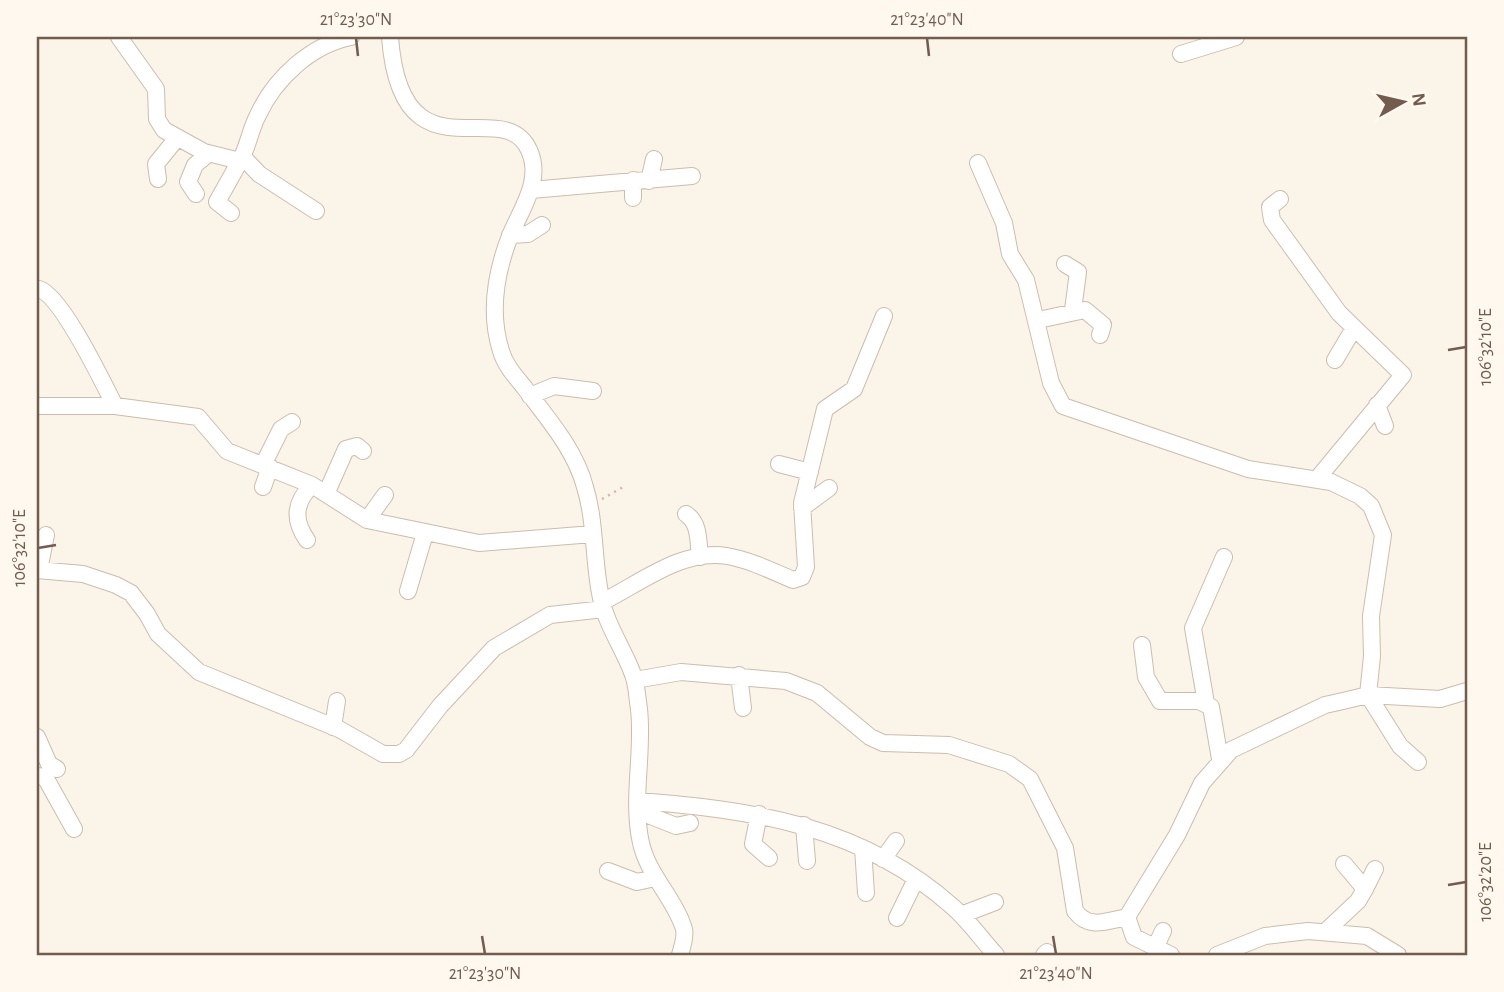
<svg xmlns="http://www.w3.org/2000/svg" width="1504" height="992" font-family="'Alegreya Sans',sans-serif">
  <rect width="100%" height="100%" fill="#fbf4e8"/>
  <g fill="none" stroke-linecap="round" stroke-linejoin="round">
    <defs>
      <path id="minor" d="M119,37L156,89L157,119L164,130L204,152L240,161C248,147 250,130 258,115C275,78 311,45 351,37
        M390,37C401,186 503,92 529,150C543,180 521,209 510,236C496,272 489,313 501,351C505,365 515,376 524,387C547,418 575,449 585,487C596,523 593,562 601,598C606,624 623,648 632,672C637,683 637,697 639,709C644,753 631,799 641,843C648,875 675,899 684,929C686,937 682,947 680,955
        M1181,54L1236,37
        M243,157L259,174L316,211
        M978,163L1004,223L1010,254L1026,280L1051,383L1063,406L1248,469L1331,482L1360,496L1371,506L1383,535L1371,616L1372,656L1368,695L1400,746L1418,762
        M158,179L156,164L177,138
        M649,181L654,159
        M531,190L692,176
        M196,194L188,182L195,165L208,154
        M633,198V180
        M1280,199L1270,207L1272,220L1339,313L1403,375L1317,479
        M231,213L217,202L240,161
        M510,235L528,234L542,225
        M1065,264L1078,272L1073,310
        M39,289C62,296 103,383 115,406
        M1038,320L1085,310L1103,325L1100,335
        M1335,360L1354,328
        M530,396L554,386L593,391
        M1377,405L1385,426
        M37,406H115L198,417L227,451L312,485L367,520L479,543L593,534
        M779,464L810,472
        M263,465L281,429L292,422
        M263,487L270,467
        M326,494L346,449L357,446L363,451
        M802,508L829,488
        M686,514C700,523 698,542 700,557
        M367,520L385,495
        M307,540C293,520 294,503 312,485
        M37,570L83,574L116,585L131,593L147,614L158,634L199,672L339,729L383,754H399L406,750L440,706L494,648L550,615L604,609
        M39,570L46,535
        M408,591L425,533
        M602,602C639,584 683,548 727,556C750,560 772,571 793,580L802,577L806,567L802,503L825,409L854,389L884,316
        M1142,645L1146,677L1160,701H1199L1211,707L1220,759
        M739,675L743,708
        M635,680L681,672L786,681L817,693L870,737L883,743L949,745L1009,764L1030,779L1065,848L1075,911C1089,930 1107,921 1127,917
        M1206,703L1193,628L1224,557
        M333,727L337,701
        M37,737L49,764L57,769
        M37,776L45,777L74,829
        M638,801C756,810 862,826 953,907C969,921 982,940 996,955
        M638,811L676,826L690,823
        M759,814L753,844L769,858
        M804,825L807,861
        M863,848L866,893
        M883,859L896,841
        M608,871L637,882L655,878
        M1365,889L1375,869
        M961,915L995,902
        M897,918L916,879
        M1325,932L1358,901L1365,889L1344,864
        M1155,948L1163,931
        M1044,955L1047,952
        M1171,955L1134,937L1127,917L1177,835L1202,783L1231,750L1325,705L1343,701L1368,695L1440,699L1467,691
        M1217,955L1265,936L1308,931L1367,936L1398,955"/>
    </defs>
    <!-- minor casing -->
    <use href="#minor" stroke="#ccbcae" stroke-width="18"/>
    <!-- path -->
    <path stroke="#d3b7a4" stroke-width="2.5" stroke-dasharray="2 5" stroke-linecap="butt" d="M602,499L625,486"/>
    <!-- minor -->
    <use href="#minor" stroke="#fff" stroke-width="16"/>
  </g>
  <!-- ticks -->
  <path fill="none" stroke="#735b4e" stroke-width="2.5" d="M356,38L358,56M927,38L929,56M1448,350L1466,347M38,548L56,545M1448,885L1466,882M482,936L485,954M1053,936L1056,954"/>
  <!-- border -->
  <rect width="1504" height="992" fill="none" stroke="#fef8ee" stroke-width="77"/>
  <!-- north arrow -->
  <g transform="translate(1403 102) rotate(82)" stroke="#fef8ee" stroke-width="5" paint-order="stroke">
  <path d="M0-5L12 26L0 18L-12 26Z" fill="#735b4e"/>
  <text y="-10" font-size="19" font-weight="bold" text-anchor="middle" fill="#735b4e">N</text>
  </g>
  <rect x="38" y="38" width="1428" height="916" fill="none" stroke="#735b4e" stroke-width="2.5"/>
  <g font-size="18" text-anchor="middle" fill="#735b4e">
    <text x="356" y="25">21°23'30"N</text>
    <text x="927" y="25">21°23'40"N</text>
    <text transform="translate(1485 347) rotate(-90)" y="6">106°32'10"E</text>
    <text transform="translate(19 548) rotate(-90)" y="6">106°32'10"E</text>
    <text transform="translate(1485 882) rotate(-90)" y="6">106°32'20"E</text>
    <text x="485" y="979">21°23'30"N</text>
    <text x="1056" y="979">21°23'40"N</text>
  </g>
</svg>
